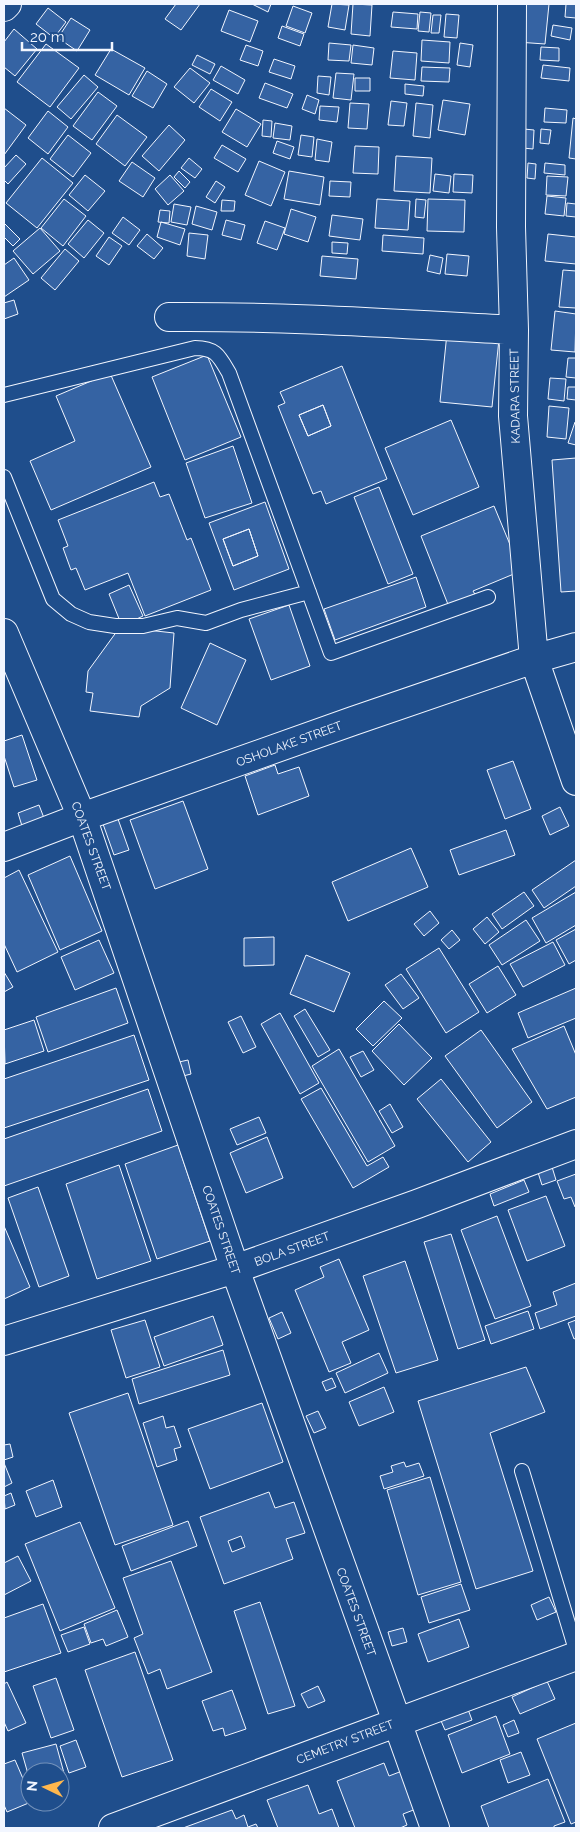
<svg xmlns="http://www.w3.org/2000/svg" width="580" height="1832" font-family="Raleway,sans-serif">
  <rect width="100%" height="100%" fill="#1f4e8c"/>
  <!-- building -->
  <path fill="#3563a3" stroke="#f2f6ff" fill-rule="evenodd" d="M176,4H200L181,30L165,19Z
    M252,4H271L268,12Z
    M332,4L349,5L345,30L328,27Z
    M353,4L372,5L370,36L351,34Z
    M521,4H549L545,44L517,42Z
    M566,4H576V18L565,17Z
    M293,6L312,13L305,33L286,26Z
    M48,8L66,22L54,38L36,24Z
    M229,10L258,21L250,42L221,31Z
    M393,12L418,14L417,29L391,27Z
    M420,12L431,13L429,32L418,31Z
    M446,14L459,15L457,38L444,37Z
    M433,15H441L439,33H431Z
    M71,18L90,30L77,51L58,38Z
    M553,25L572,28L570,40L551,36Z
    M282,26L304,34L300,46L278,38Z
    M14,29L37,49L15,76L4,67V42Z
    M422,40L450,42L449,63L421,61Z
    M329,43L351,45L349,61L328,60Z
    M460,43L473,45L470,67L457,65Z
    M46,44L79,68L50,107L17,82Z
    M246,45L263,51L258,66L240,60Z
    M353,45L374,48L372,65L351,63Z
    M541,47L559,48V61L540,60Z
    M111,49L145,68L129,95L95,75Z
    M393,51L417,53L415,80L390,78Z
    M197,55L215,64L210,74L192,65Z
    M274,59L295,66L291,79L269,72Z
    M543,65L570,68L569,81L541,78Z
    M221,66L245,80L238,94L213,80Z
    M422,67L450,68L449,82L421,81Z
    M190,68L210,83L194,103L174,87Z
    M147,71L167,84L153,108L132,96Z
    M336,73L354,74L351,100L333,98Z
    M84,75L98,87L71,119L57,107Z
    M318,76L331,77L329,95L317,93Z
    M355,78H370V91H355Z
    M265,83L293,94L287,108L259,98Z
    M405,84L424,86L423,96L405,94Z
    M211,89L232,102L220,121L199,107Z
    M98,92L117,106L92,140L73,126Z
    M307,95L319,100L315,114L302,109Z
    M443,100L470,104L465,135L438,130Z
    M391,101L407,103L404,126L388,125Z
    M350,103L369,104L367,129L348,128Z
    M416,103L433,105L430,138L413,136Z
    M320,106L339,107L337,122L319,120Z
    M4,108L26,125L4,155Z
    M545,108L567,110L566,123L544,122Z
    M236,109L261,124L247,147L222,132Z
    M48,111L68,127L48,154L28,138Z
    M117,115L147,137L125,166L96,144Z
    M573,118L576,119V159L569,158Z
    M263,120L272,121L271,137L262,136Z
    M275,123L292,126L290,140L273,138Z
    M169,125L185,140L159,171L142,156Z
    M524,129L534,130L533,149L523,148Z
    M541,129L551,130L549,144L540,143Z
    M68,135L91,153L73,177L50,159Z
    M301,135L314,137L312,157L298,155Z
    M317,139L332,142L329,162L315,160Z
    M277,141L294,147L290,159L273,153Z
    M222,145L246,159L238,172L214,158Z
    M355,146L379,147L378,174L353,173Z
    M16,155L26,164L8,184L4,180V168Z
    M396,156L432,158L430,193L394,191Z
    M42,158L73,183L37,228L6,203Z
    M189,158L202,169L195,178L181,168Z
    M259,161L285,172L271,206L245,195Z
    M132,162L155,178L143,197L119,181Z
    M528,163L536,164L535,179L527,178Z
    M545,163L565,165V175L544,173Z
    M179,171L190,182L185,188L174,177Z
    M289,171L324,177L320,205L284,199Z
    M435,174L451,176L449,193L433,191Z
    M454,174L473,175L472,193L453,192Z
    M85,175L105,191L88,211L69,195Z
    M170,175L184,191L168,205L155,189Z
    M547,176L568,177L566,196L546,195Z
    M216,181L225,187L215,203L206,197Z
    M330,181L351,182L350,197L329,196Z
    M547,196L566,198L564,216L545,214Z
    M64,199L86,216L63,246L41,228Z
    M377,199L410,201L408,230L375,228Z
    M416,199L426,200L424,218L415,217Z
    M428,199L465,200L464,232L427,231Z
    M222,200L235,201L234,211H221Z
    M567,203L576,204V217L566,216Z
    M174,204L191,207L187,225L171,222Z
    M196,206L217,212L212,230L192,224Z
    M291,209L316,217L308,242L284,234Z
    M160,210L170,211L169,223L158,222Z
    M332,215L363,219L360,240L329,236Z
    M123,217L140,230L129,245L112,233Z
    M88,220L104,233L84,258L68,244Z
    M226,220L245,225L241,240L222,235Z
    M265,221L285,228L277,250L257,243Z
    M161,222L185,229L180,245L157,237Z
    M4,223L20,239L13,246L4,237Z
    M40,228L60,251L33,274L13,251Z
    M189,233L208,235L205,259L187,256Z
    M147,234L163,248L154,259L137,246Z
    M548,234L576,237V264L545,261Z
    M383,235L424,238L423,254L382,251Z
    M109,237L122,246L109,265L96,256Z
    M332,242L348,243L347,254L332,253Z
    M65,249L79,261L55,290L41,278Z
    M447,254L469,256L467,276L445,274Z
    M430,255L443,258L440,274L427,271Z
    M322,256L358,259L356,279L320,276Z
    M14,258L29,280L4,297V265Z
    M563,270L576,271V308L559,307Z
    M14,300L18,314L4,319V303Z
    M555,311L576,314L575,352L551,350Z
    M447,333L499,339L492,407L440,402Z
    M207,355L241,437L185,460L152,377Z
    M568,358H576V378L566,377Z
    M342,366L387,479L326,504L321,491L313,494L278,406L285,403L280,392ZM323,405L331,426L308,436L299,415Z
    M110,373L151,467L51,510L30,461L75,441L56,396Z
    M550,378L566,379L564,401L548,399Z
    M568,387H576V400L567,399Z
    M323,405L331,426L308,436L299,415Z
    M549,406L569,408L566,439L547,437Z
    M451,420L479,487L413,515L385,448Z
    M575,422L576,423V445L568,443Z
    M233,446L252,503L205,518L186,463Z
    M576,458V591L561,592L552,460Z
    M154,482L160,497L169,494L187,540L191,538L211,590L145,616L128,573L85,590L76,568L71,570L63,548L68,546L58,520Z
    M379,487L413,574L388,584L354,497Z
    M265,502L289,569L234,590L209,523ZM249,529L258,556L233,566L223,539Z
    M494,506L521,571L473,591L476,596L449,607L421,536Z
    M249,529L258,556L233,566L223,539Z
    M416,577L426,607L335,640L324,609Z
    M129,585L143,616L122,626L109,594Z
    M289,605L310,666L271,680L249,619Z
    M120,627L174,633L170,688L141,706L139,717L90,711L93,693L86,692L88,671Z
    M210,643L246,660L217,725L181,708Z
    M22,735L37,780L14,787L4,756V741Z
    M513,761L531,809L505,819L487,770Z
    M275,765L278,774L299,767L309,796L258,815L245,776Z
    M183,801L208,869L155,889L130,820Z
    M39,805L44,818L22,826L18,813Z
    M560,807L569,826L550,835L542,816Z
    M118,819L129,850L114,855L103,824Z
    M506,830L515,855L459,875L450,850Z
    M411,848L428,887L348,921L332,882Z
    M70,856L102,931L60,950L28,875Z
    M576,860V886L544,908L532,890Z
    M19,870L58,952L17,972L4,944V878Z
    M524,892L534,906L502,929L492,914Z
    M576,892V925L546,943L532,918Z
    M430,911L439,923L424,936L414,924Z
    M487,917L499,932L485,944L473,929Z
    M526,920L540,941L502,965L489,945Z
    M576,929V960L569,964L556,940Z
    M452,930L460,940L449,949L441,940Z
    M274,937V965L244,966V938Z
    M99,940L114,973L75,990L61,957Z
    M553,942L565,965L523,987L510,964Z
    M439,948L479,1012L446,1033L406,969Z
    M306,955L350,973L334,1012L290,994Z
    M498,966L516,995L487,1013L469,984Z
    M4,972L13,987L4,992Z
    M401,974L419,998L403,1009L385,985Z
    M116,988L128,1023L48,1052L36,1017Z
    M576,988V1018L528,1038L518,1013Z
    M384,1001L402,1018L373,1046L356,1029Z
    M305,1009L330,1050L318,1057L294,1016Z
    M280,1013L319,1083L300,1094L261,1024Z
    M241,1016L256,1047L243,1053L228,1022Z
    M34,1020L44,1051L5,1064L4,1030Z
    M399,1024L432,1058L404,1085L372,1051Z
    M564,1026L576,1055V1097L547,1109L512,1049Z
    M481,1030L532,1102L497,1128L445,1056Z
    M134,1035L149,1080L4,1128V1079Z
    M339,1049L395,1146L368,1162L312,1066Z
    M363,1051L374,1070L361,1077L350,1057Z
    M188,1060L191,1074L183,1076L179,1062Z
    M441,1079L491,1142L468,1162L417,1099Z
    M321,1088L367,1166L383,1157L389,1167L353,1188L301,1099Z
    M148,1089L162,1131L4,1186V1139Z
    M390,1104L403,1127L392,1133L379,1111Z
    M259,1117L266,1133L237,1145L230,1129Z
    M267,1137L283,1178L246,1193L230,1153Z
    M178,1145L210,1241L157,1259L125,1164Z
    M535,1163L552,1167L556,1180L542,1185Z
    M119,1165L151,1261L97,1279L66,1184Z
    M576,1174V1207H575L571,1197L564,1199L557,1181Z
    M524,1180L529,1192L494,1206L490,1194Z
    M38,1187L69,1276L39,1287L8,1198Z
    M546,1196L565,1246L527,1261L508,1210Z
    M497,1216L531,1306L495,1319L461,1230Z
    M4,1226L30,1287L4,1299Z
    M451,1234L485,1340L458,1349L424,1242Z
    M339,1259L369,1330L342,1342L351,1363L329,1372L295,1290L324,1277L320,1267Z
    M405,1261L438,1360L396,1373L363,1276Z
    M576,1283V1316L540,1329L535,1313L557,1305L553,1292Z
    M528,1311L534,1329L491,1344L485,1326Z
    M282,1312L291,1333L278,1339L269,1318Z
    M213,1316L223,1345L164,1366L154,1337Z
    M145,1320L160,1367L126,1378L111,1330Z
    M576,1320V1338L574,1339L568,1323Z
    M223,1350L230,1375L139,1404L132,1379Z
    M379,1353L388,1373L345,1393L336,1373Z
    M526,1367L545,1412L490,1433L533,1571L476,1589L418,1401Z
    M332,1378L336,1387L326,1391L322,1382Z
    M384,1387L394,1412L359,1426L349,1402Z
    M128,1393L173,1525L115,1545L69,1413Z
    M262,1403L283,1462L210,1489L188,1429Z
    M318,1411L326,1428L314,1433L306,1416Z
    M163,1416L166,1428L174,1426L181,1447L174,1449L177,1460L157,1467L143,1423Z
    M10,1444L13,1457L4,1460V1445Z
    M404,1462L406,1467L419,1463L424,1476L384,1489L380,1476L393,1472L391,1466Z
    M4,1463L12,1483L4,1487Z
    M430,1477L461,1582L418,1595L387,1490Z
    M53,1480L62,1507L36,1517L26,1491Z
    M269,1492L275,1508L294,1502L305,1533L286,1539L293,1559L224,1584L200,1517ZM241,1536L245,1547L232,1552L228,1541Z
    M11,1493L15,1505L5,1509L4,1496Z
    M188,1521L197,1546L131,1571L122,1546Z
    M80,1522L115,1608L60,1631L25,1544Z
    M18,1556L31,1581L4,1595V1563Z
    M171,1561L212,1672L167,1689L160,1669L148,1674L134,1638L143,1634L123,1578Z
    M461,1584L470,1610L429,1623L421,1597Z
    M549,1597L556,1612L537,1620L531,1605Z
    M260,1602L295,1706L268,1714L234,1611Z
    M43,1604L61,1653L4,1672V1618Z
    M117,1610L128,1637L106,1646L103,1639L91,1643L84,1624Z
    M459,1619L469,1647L428,1662L418,1634Z
    M84,1627L90,1644L68,1652L61,1635Z
    M403,1628L407,1642L392,1646L388,1632Z
    M135,1652L173,1760L122,1777L85,1670Z
    M56,1678L74,1730L51,1738L33,1686Z
    M547,1681L555,1699L520,1714L512,1697Z
    M7,1682L26,1723L8,1731L4,1722V1684Z
    M318,1686L325,1701L308,1708L301,1694Z
    M232,1690L246,1729L225,1736L223,1728L213,1731L202,1701Z
    M466,1704L472,1720L445,1730L438,1714Z
    M496,1716L510,1754L462,1773L448,1735Z
    M514,1720L519,1733L508,1737L503,1725Z
    M576,1723V1822L571,1824L537,1739Z
    M76,1740L86,1767L69,1773L60,1746Z
    M56,1744L67,1784L60,1786V1772H30V1781L22,1753Z
    M521,1752L530,1775L508,1783L500,1760Z
    M15,1760L30,1795L31,1802L7,1812L4,1805V1764Z
    M384,1763L389,1776L402,1771L416,1809L403,1814L407,1825L400,1828H355L337,1781Z
    M548,1779L565,1822L554,1826V1828H489L481,1806Z
    M308,1785L319,1814L332,1809L339,1828H278L267,1800Z
    M232,1810L236,1819L244,1815L248,1827L256,1824L258,1828H183Z"/>
  <g fill="none" stroke-linecap="round" stroke-linejoin="round">
    <defs>
      <path id="lane" d="M4,395L195,348C216,348 219,356 229,373L331,653L488,597
        M4,477L53,599L71,614L89,622L115,626H143L177,618L206,623L241,610L309,592
        M522,1471L576,1650"/>
      <path id="street" d="M512,4L511,227L514,330L513,416L534,659L576,781
        M4,7L7,4
        M169,317C284,316 399,324 514,330
        M4,633L82,817L235,1269L435,1828
        M4,847L82,817L353,721L534,659L576,647
        M4,1341L235,1269L417,1204L576,1144
        M113,1828L576,1656"/>
    </defs>
    <!-- lane casing -->
    <use href="#lane" stroke="#f2f6ff" stroke-width="16"/>
    <!-- street casing -->
    <use href="#street" stroke="#f2f6ff" stroke-width="30"/>
    <!-- lane -->
    <use href="#lane" stroke="#1f4e8c" stroke-width="14"/>
    <!-- street -->
    <use href="#street" stroke="#1f4e8c" stroke-width="28"/>
  </g>
  <g text-anchor="middle" stroke-width="4" stroke-linejoin="round" paint-order="stroke">
    <!-- street labels -->
    <g font-size="12" fill="#f2f6ff" stroke="#1f4e8c">
      <text transform="translate(515 396) rotate(-91)" y="4">KADARA STREET</text>
      <text transform="translate(289 744) rotate(-20)" y="4">OSHOLAKE STREET</text>
      <text transform="translate(91 846) rotate(70)" y="4">COATES STREET</text>
      <text transform="translate(221 1230) rotate(71)" y="4">COATES STREET</text>
      <text transform="translate(292 1249) rotate(-20)" y="4">BOLA STREET</text>
      <text transform="translate(356 1612) rotate(70)" y="4">COATES STREET</text>
      <text transform="translate(345 1742) rotate(-21)" y="4">CEMETRY STREET</text>
    </g>
  </g>
  <!-- border -->
  <rect width="580" height="1832" fill="none" stroke="#f2f6ff" stroke-width="10"/>
  <!-- north arrow -->
  <g transform="translate(45 1787) rotate(275)"><circle r="24" fill="#1f4e8c" stroke="#7391ba"/>
  <path d="M0-4L9 19L0 12L-9 19Z" fill="#ffb74d"/>
  <text y="-8" font-size="14" font-weight="bold" text-anchor="middle" fill="#f2f6ff">N</text>
  </g>
  <!-- scale -->
  <path d="M22 42v8h90v-8" fill="none" stroke="#f2f6ff" stroke-width="2.5"/>
  <text x="30" y="42" font-size="15" fill="#f2f6ff" stroke="#1f4e8c" stroke-width="4" paint-order="stroke">20 m</text>
</svg>
